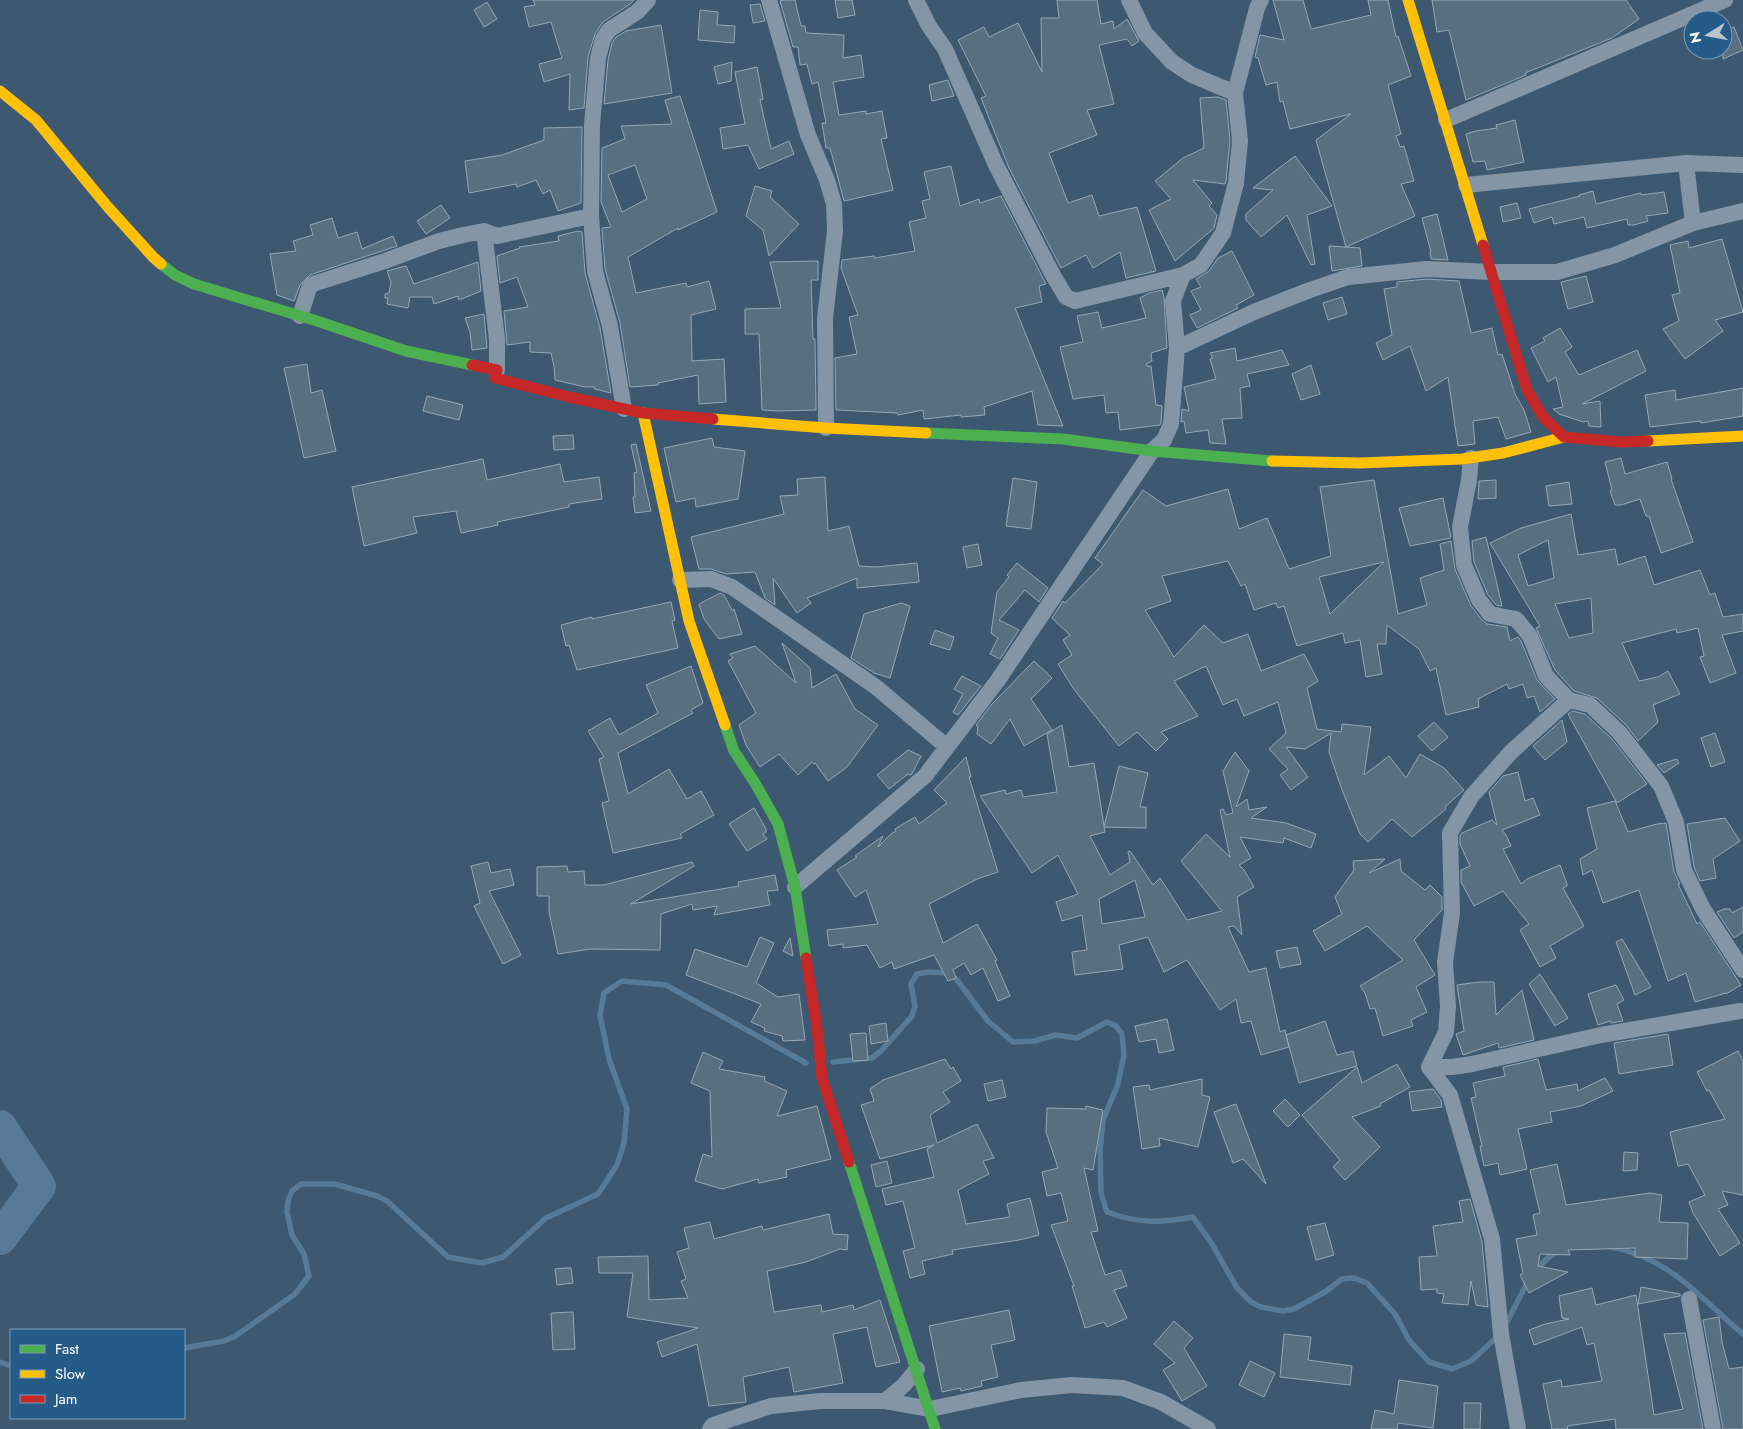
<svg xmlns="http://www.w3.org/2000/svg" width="1743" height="1429" font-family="Jost,sans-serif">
  <rect width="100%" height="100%" fill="#3d5971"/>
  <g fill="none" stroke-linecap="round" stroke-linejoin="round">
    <!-- stream -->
    <path stroke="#567a97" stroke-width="5.5" d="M833,1062L872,1058L881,1051L912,1016L915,1006L911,984L917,974L928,972L949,973L957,980L988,1021L1013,1042L1035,1041L1055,1035L1077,1038L1107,1022L1116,1026L1122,1034L1124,1055L1118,1084L1103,1120L1100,1150L1101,1193L1107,1212C1140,1224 1159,1223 1193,1217L1212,1244L1237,1288L1251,1302L1261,1307L1283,1311L1294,1309L1325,1292L1342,1279L1354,1278L1367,1283L1395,1314L1409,1340L1429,1362L1452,1369L1471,1361L1498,1336
      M1614,1248C1622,1248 1629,1252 1636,1254C1680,1270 1708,1305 1743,1334
      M1535,1272C1541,1265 1548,1255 1558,1252
      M1505,1326L1528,1281
      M184,1348L224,1341L234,1337L295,1294L309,1276L304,1254L292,1235L287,1212L288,1201L292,1191L301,1184H335L377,1196L387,1201L448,1257L482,1263L503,1257L546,1218L598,1194L617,1165L624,1143L627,1109L609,1059L600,1015L604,993L622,981L666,985L806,1063
      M0,1362L11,1366"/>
    <!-- river -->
    <path stroke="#567a97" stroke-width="34" d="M0,1127L39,1186L0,1238"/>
  </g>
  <!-- building -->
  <path fill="#586f82" stroke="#97a7b5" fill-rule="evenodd" d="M533,0H634L630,4L603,22L595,34L588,57L584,108L569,110L570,74L544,82L539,64L562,58L551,22L529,27L524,7L535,5Z
    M783,0H795L801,26H805L806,33L844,35L843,58L861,55L864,77L833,82L839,115L866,111V114L882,111L887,138L881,139L893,190L844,201L830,148H826L822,123H826L818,82L812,84L807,64L800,65L798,47H793L780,1Z
    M835,0H852L855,15L838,18Z
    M1057,0H1097L1101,24L1113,21L1114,29L1127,19L1139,41L1132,46L1127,39L1099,45L1114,104L1087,110L1097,135L1049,153L1068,203L1092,195L1099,216L1137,207L1156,271L1126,278L1120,252L1093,268L1086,255L1061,268L1009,168L981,98L986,96L958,40L984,27L989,37L1018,23L1042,72L1041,18H1059Z
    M1273,0H1303L1311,29L1371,15L1368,0H1388L1396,37L1398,36L1411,76L1388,85L1401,134L1396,136L1400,147L1404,146L1414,181L1401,184L1415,216L1346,247L1360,248L1362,266L1332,271L1329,246L1346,247L1316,140L1351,114L1290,129L1283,101L1280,102L1277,82L1266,85L1258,58L1255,57L1260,35L1284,40Z
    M1432,0H1626L1639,19L1612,38L1525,73L1526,75L1466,100L1449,30L1437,32Z
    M487,2L497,19L484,27L474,10Z
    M760,4L765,21L753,23L750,5Z
    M700,10L718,12L717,25L735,26L734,43L698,40Z
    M661,25L672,93L604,104L608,60L612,43L616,37L626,31Z
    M1734,27L1743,50L1723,59V32Z
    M732,62L731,81L718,84L714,67Z
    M757,67L763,99L760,100L771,149L789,141L794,154L759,169L748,145L723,149L720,128L745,124L735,72Z
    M948,80L954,96L932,101L929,85Z
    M680,96L717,212L678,230V228L628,257L636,293L686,283L687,287L709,281L716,309L691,315L692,361L724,359L726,402L699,404L698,375L658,383V385L630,387L620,323L605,269L602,228L611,227L601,202L602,148L625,139L621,126L672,124L665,100ZM635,165L647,199L622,212L608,175Z
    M1218,97L1226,100L1230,141L1226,181L1225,184L1193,180L1212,203L1209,206L1217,215L1214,228L1175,261L1149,210L1171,199L1155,181L1183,158L1204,148L1200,98Z
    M1515,120L1524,162L1487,170L1485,161L1473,162L1466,134L1476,131L1497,128L1496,125Z
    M582,127L581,203L558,211L550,190L543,194L536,180L517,187L516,184L469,193L465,161L502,155L544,140V128Z
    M1295,156L1332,206L1307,215L1315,264L1311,265L1287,215L1261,237L1246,220V214L1273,190L1253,188Z
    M951,166L960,206L979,199L980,203L1001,196L1046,284L1039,286L1042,302L1015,308L1063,426L1038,425L1032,391L984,407L985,415L961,417V415L924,419L923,410L898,415L897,413L836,410L835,358L857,354L849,317L858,315L841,268L842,260L874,256L875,258L915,251L909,222L926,218L922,201L930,199L924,172Z
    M755,186L772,191L770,197L799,224L769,256L763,230L746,216Z
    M1593,191L1596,204L1641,193V195L1664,192L1668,213L1646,216L1648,221L1634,225H1628L1627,219L1587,228L1584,217L1554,224L1552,217L1534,223L1529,209L1580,196L1579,195Z
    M1517,203L1521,218L1503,222L1500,207Z
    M441,205L450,218L426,234L417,221Z
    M1437,214L1448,260L1431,259L1430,252H1431L1422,218Z
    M332,218L338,238L357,232L362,249L393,236L397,246L310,275L300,285L294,301L277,295L270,254L296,251L293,241L313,235L310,225Z
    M578,231L582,232L585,273L600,328L611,393L595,389L594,387H585L555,380L554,366L551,353L530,352V342L507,345L504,311L528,307L517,277L500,283L497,256L520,248L519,247L559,241L558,236Z
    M1722,239L1743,312L1715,320L1723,331L1685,359L1663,329L1679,321L1672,295L1680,293L1670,245L1688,241L1689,248Z
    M1232,251L1254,295L1236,305L1238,308L1197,328L1190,315L1201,310L1191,291L1201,287L1196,279L1209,271L1218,258Z
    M818,261V280H811L813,339H815L816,410L779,411L762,410L759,334H745V309L781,308L770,262Z
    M478,262L481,291L459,300L458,296L434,304L432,297H410L408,308L387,304L388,298H385V294L389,293L391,282L387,271L406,266L414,284Z
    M1586,276L1593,302L1568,309L1561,282Z
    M1427,279L1459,281L1471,333L1492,328L1498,355L1502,354L1515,394L1524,410L1531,432L1506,439L1498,417L1473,421L1475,444L1458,446L1448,377L1426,391L1410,346L1383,360L1376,343L1392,335L1384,289L1397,287V282Z
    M1162,290L1164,297L1167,348L1151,353L1152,361L1146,364L1147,366H1151L1156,405L1162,406L1161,422L1160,425L1120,430L1118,412L1106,413L1104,395L1073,399L1060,347L1083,342L1077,316L1098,312L1102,328L1146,318L1140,298L1149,293Z
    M1342,297L1347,314L1328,320L1323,303Z
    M484,314L487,348L472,350L470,332L465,318Z
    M1560,328L1572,347L1565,352L1579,375L1637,350L1646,371L1582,404L1600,401L1601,427L1589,426L1588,421L1583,422L1559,414L1553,409L1563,407L1556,377L1548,382L1531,348L1545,341L1543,338Z
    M1235,348L1237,361L1282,350L1289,365L1247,374L1250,386L1240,388L1242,418L1222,419L1226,444L1210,443L1208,430L1186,433L1184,421L1181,422L1182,409L1189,411L1184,387L1216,379L1210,359L1213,358L1210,353Z
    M307,364L311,393L322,390L336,451L304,458L284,368Z
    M1311,365L1320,394L1301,400L1292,374Z
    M1743,388V416L1701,423V421L1650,427L1645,395L1675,390L1676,400Z
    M427,396L463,405L459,420L423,411Z
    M573,435L574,449L554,450L553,436Z
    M712,438L714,447L745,451L738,499L696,507L695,498L676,502L664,448Z
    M636,444L651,511L635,513L633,497H635L634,473L637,472L631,445Z
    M1621,458L1625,474L1667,462L1672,479H1671L1693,542L1661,553L1649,516H1646L1640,499L1621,505H1615L1610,491L1612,490L1605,462Z
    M483,459L487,480L560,464L564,482L599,477L602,499L569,504V507L497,522L498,525L461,533L456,511L413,517L417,533L364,546L352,487Z
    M825,477L828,531L849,526L859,566L876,567L917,563L919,582L857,588V578L807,598L811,603L797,613L773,578L775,605L765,598L755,572L726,574L711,569H699L691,537L784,514L780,496L798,495L797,479Z
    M1013,478L1037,482L1031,529L1006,526Z
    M1374,480L1398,614L1427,605L1420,578L1444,570L1440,544L1451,541L1455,569L1471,606L1482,620L1487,624L1507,627L1510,641L1518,637L1521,641L1537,680L1555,699L1540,712L1534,696L1527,698L1523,684L1509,689L1507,684L1478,699L1479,707L1446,715L1436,668L1430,671L1419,649L1387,625L1386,644H1377L1382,674L1366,677L1360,640L1345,643L1343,633L1297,646L1284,606L1278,608L1276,603L1254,610L1245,584L1241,586L1228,561L1162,576L1171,601L1145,610L1174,657L1204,625L1223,643L1248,634L1261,671L1304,654L1318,681L1307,688L1317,729L1341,732L1342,724L1371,727L1364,775L1389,756L1406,778L1420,754L1444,768L1464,790L1445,807L1446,809L1412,837L1392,819L1368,842L1360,834L1342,790L1329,752L1331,733L1305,749L1286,747L1308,777L1291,790L1280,775L1288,769L1269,749L1286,733L1278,702L1244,716L1237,699L1223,705L1206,666L1174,681L1198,716L1161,732L1168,739L1156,751L1137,732L1119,746L1073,688L1058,664L1072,655L1063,640L1070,635L1052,618L1063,601L1065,603L1103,564L1095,558L1143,490L1166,506L1228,489L1239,529L1267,518L1289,569L1331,556L1320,487ZM1384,562L1330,614L1319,577Z
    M1496,480V498L1478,499L1479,481Z
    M1569,482L1572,504L1549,506L1546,486Z
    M1443,498L1451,538L1410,546L1399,508Z
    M1571,514L1578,555L1615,549L1618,565L1645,556L1654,585L1700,570L1710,595L1715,593L1723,617L1743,614V631L1722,635L1736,673L1710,683L1700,657L1704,656L1698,628L1677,633L1676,629L1622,643L1639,681L1658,677L1668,671L1680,694L1653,705L1658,722L1638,741L1626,725L1597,698L1574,691L1555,670L1536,628L1540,626L1490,543L1521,528ZM1548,540L1554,578L1528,586L1518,555ZM1591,598L1593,633L1569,638L1555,604Z
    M1486,537L1502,606L1496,605L1488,595L1474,562L1472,541Z
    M978,544L982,565L967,568L963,547Z
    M1017,563L1048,588L1039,602L1025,590L999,620L1019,630L1000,659L990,654L998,638L991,633L997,592L1009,577L1007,575Z
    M720,593L724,595L732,610L734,609L742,634L719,639L704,619L699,604Z
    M671,602L675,620L672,621L678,648L577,670L569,645L566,646L561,625L592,617V619Z
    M901,603L910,606L890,678L874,673L851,658L864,614Z
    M935,630L954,637L950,650L930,644Z
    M782,643L810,668L812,688L836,674L855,709L878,725L847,767L828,781L815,763L814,764L812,762L798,775L779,754L760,767L746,745L739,725L756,713L728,661L733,658L730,654L755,646L796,683Z
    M1034,661L1052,678L1031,699L1052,730L1024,746L1010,719L991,744L977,734L978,727L976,725L992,704Z
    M691,666L703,703L691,710L693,713L618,753L628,794L669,769L687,799L701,791L714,815L680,834L682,838L613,853L602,803L609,801L599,759L604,757L588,731L610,718L619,735L658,713L646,685Z
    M962,676L981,686L958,715L953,712L963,694L954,689Z
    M1572,711L1585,714L1612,739L1647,784L1617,803L1568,714Z
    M1562,720L1567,742L1545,760L1533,746Z
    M1434,722L1448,737L1432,751L1418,736Z
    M1062,725L1069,767L1094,763L1105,832L1090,836L1110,875L1130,862L1128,852L1130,851L1153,885L1160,878L1187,920L1222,911L1181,861L1206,834L1230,857L1220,810L1223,809L1226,815L1233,813L1223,771L1235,752L1249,771L1236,807L1247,799L1249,810L1267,807L1251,818L1286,823L1316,834L1311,848L1284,838L1283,843L1240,837L1251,858L1239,865L1244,870L1254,887L1237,897L1242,935L1234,926L1228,927L1249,972L1266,968L1280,1032L1285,1030L1289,1047L1261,1055L1251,1021L1241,1023L1236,999L1220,1010L1187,960L1164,972L1148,937L1119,945L1123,969L1075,975L1072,952L1087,950L1082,915L1062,921L1056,902L1078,894L1058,855L1032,873L980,796L1005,790L1006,794L1021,790L1023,797L1057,792L1047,734ZM1135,880L1145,917L1102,924L1099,899Z
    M1715,733L1725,762L1711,767L1701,738Z
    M908,750L921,756L912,774L910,775L908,774L889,789L877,775Z
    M966,757L971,777H969L998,872L977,879L929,904L943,943L977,924L997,960L995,961L1010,996L998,1001L983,968L971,975L964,963L953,970L956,978L948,981L934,955L894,969L892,962L880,968L867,945L843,948V944L829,946L827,930L878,924L866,890L855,897L837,870L857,857L855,856L883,836L878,847L891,834L896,831L895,829L915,817L919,824L947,803L934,790Z
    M1677,759L1679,763L1664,773L1657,765Z
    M1119,766L1148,773L1140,807H1146V828L1104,827Z
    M1518,772L1525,801L1533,798L1540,815L1502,830L1506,835L1511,846L1503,849L1521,884L1527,879L1560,865L1567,884V886L1563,888L1584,926L1550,946L1556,958L1540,967L1520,930L1529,924L1503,891L1474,906L1461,882V870L1470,866L1460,844V836L1462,833L1492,820L1497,825L1489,792L1503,776Z
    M1615,801L1628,832L1657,824L1666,823L1674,872L1680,884H1678L1697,924L1700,922L1741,985L1726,994V993L1695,1002L1686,973L1668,981L1639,890L1603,903L1592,870L1583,875L1580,859L1597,849L1587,808Z
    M754,808L766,829V832L763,834L767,839L747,851L729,824Z
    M1725,818L1740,841L1713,859L1716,878L1700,881L1694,867L1687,824Z
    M1385,859L1369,873L1400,859L1401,871L1425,890L1430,885L1442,897V910L1414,940L1435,975L1416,987L1427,1012L1411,1020L1413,1026L1383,1036L1375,1008L1370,1009L1365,993L1360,986L1403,960L1367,926L1325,951L1313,931L1342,914L1335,897L1354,870L1353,861Z
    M488,862L491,873L510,869L514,885L489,891L521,955L503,964L474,906L480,903L471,866Z
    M692,862L694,866L631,904L739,886L738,882L775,875L778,890L767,891L770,905L714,915L717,906L693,910L692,904L661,914L660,950L590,949L558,954L549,912V896H537V867L567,866L568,872L584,871L585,885H604Z
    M1743,907V932L1734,938L1717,912L1724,909H1730L1732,913Z
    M760,937L774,943L756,983L778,997L799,994L805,1040L783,1041L782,1036L764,1031L765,1028L751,1022L761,1004L686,975L695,949L747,967Z
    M790,938L793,956L783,951Z
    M1622,939L1651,987L1635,995L1616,942Z
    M1297,947L1301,964L1280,968L1276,951Z
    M1540,974L1568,1018L1555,1026L1529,984Z
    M1479,982H1494L1496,1015L1522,990L1534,1040L1499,1048L1498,1043L1463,1055L1456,1034L1464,1031L1457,985Z
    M1616,985L1624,1000L1617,1004L1623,1021L1611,1023L1610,1021L1598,1025L1588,994Z
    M1167,1019L1174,1050L1159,1053L1156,1039L1139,1042L1135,1026Z
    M1325,1021L1337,1055L1353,1051L1357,1066L1299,1083L1286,1035Z
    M886,1023L888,1041L871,1044L869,1026Z
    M866,1033L868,1060L853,1061L850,1034Z
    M1668,1034L1673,1065L1619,1074L1614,1043Z
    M1738,1051L1743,1061V1195L1722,1191L1728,1205L1718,1209L1740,1243L1720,1256L1693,1213L1689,1202L1705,1195L1688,1164L1678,1166L1670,1132L1725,1119L1709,1090L1707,1091L1697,1072Z
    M703,1052L723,1061L719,1069L765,1077L764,1081L787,1091L777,1116L817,1106L831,1159L786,1170L787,1177L759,1183L758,1179L722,1189L695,1181L703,1154L712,1157L710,1091L691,1083Z
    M945,1059L951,1069L953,1067L961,1081L943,1092L950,1102L930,1115L937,1143L977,1124L994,1158L983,1161L989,1174L958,1190L966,1224L1010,1217L1007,1204L1030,1198L1039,1235L1019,1240L952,1250L953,1254L922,1261L925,1274L910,1278L903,1251L915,1248L903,1201L886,1205L882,1189L934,1177L927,1149L934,1145L880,1159L861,1105L874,1101L870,1089L883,1080Z
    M1538,1059L1546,1090L1577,1084L1578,1091L1605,1078L1613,1091L1581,1106L1550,1112L1552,1122L1518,1129L1527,1169L1500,1175L1498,1163L1484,1166L1480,1146H1482L1471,1098L1476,1097L1473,1083L1505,1076L1503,1067Z
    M1397,1064L1410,1087L1380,1104L1381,1106L1352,1117L1380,1147L1345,1180L1333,1167L1340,1160L1302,1115L1357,1067L1362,1083Z
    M1202,1079V1095L1210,1097L1198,1147L1159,1138L1160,1146L1142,1149L1133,1087L1149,1085L1150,1090Z
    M1002,1080L1006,1097L988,1101L984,1084Z
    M1433,1089L1441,1100L1442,1107L1412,1111L1409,1092Z
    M1285,1099L1300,1115L1288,1127L1273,1111Z
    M1236,1104L1266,1184L1243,1159L1233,1163L1214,1112Z
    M1086,1106L1103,1110L1093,1170L1084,1168L1098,1231L1091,1232L1105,1275L1121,1270L1127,1286L1114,1290L1127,1318L1107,1327L1104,1322L1085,1328L1072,1286H1074L1051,1225L1068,1221L1061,1193L1047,1196L1042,1172L1058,1168L1046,1132L1047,1108L1086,1109Z
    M1624,1152L1638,1153L1637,1170L1623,1171Z
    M887,1161L892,1183L876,1187L871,1165Z
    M1557,1164L1566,1205L1650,1193L1662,1195L1659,1222L1688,1223L1687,1259L1635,1257V1248L1568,1250L1570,1255L1540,1254L1538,1266L1568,1272L1529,1293L1520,1275L1523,1273L1516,1239L1537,1235L1533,1215L1540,1213L1530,1170Z
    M1470,1199L1482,1242L1488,1307L1476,1305L1471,1281L1468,1305L1442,1303L1444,1294L1437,1293V1289L1421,1290L1419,1257L1437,1256L1433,1226L1463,1222L1459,1201Z
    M829,1214L833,1234L848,1235L847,1250L840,1249L806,1262L767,1271L774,1312L821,1305L822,1312L853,1305L854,1310L880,1300L900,1362L876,1367L867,1327L833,1334L843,1383L794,1392L789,1367L743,1377L746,1402L709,1406L697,1344L662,1357L657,1342L698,1328L627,1317L633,1273H599L598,1257L648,1256L649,1300L688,1298L681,1281L686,1279L677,1252L689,1248L684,1228L710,1222L714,1239L762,1226L763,1230Z
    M1325,1223L1334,1255L1316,1260L1307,1227Z
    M565,1268H571L573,1283L557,1285L555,1269Z
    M1641,1287L1680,1294V1296L1638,1304Z
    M1592,1288L1596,1305L1636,1295L1654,1415L1683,1409L1664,1334L1685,1333L1703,1429H1616L1615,1419L1567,1426L1568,1429H1552L1543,1384L1561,1380L1562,1387L1602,1381L1594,1343L1587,1345L1582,1327L1534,1345L1529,1330L1545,1324L1569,1319L1562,1318L1559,1296Z
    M1009,1310L1015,1340L991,1345L998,1377L981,1381L982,1386L961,1391L960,1388L942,1392L929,1326Z
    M573,1312L575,1349L553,1350L551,1313Z
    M1719,1317L1722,1342L1729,1369L1743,1367V1429H1723L1703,1320Z
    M1174,1321L1193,1338L1184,1348L1207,1386L1182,1401L1163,1370L1175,1363L1154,1344Z
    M1284,1334L1311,1337L1308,1360L1352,1366L1350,1385L1280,1377Z
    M1250,1361L1275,1373L1264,1397L1239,1385Z
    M1399,1380L1438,1386L1433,1428L1398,1423L1397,1429H1371L1375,1410L1394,1414Z
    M1464,1403H1481L1480,1429H1464Z"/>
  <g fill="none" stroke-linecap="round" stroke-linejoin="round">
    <!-- street -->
    <path stroke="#8495a6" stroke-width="16" d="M769,0L808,135L827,180L834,204L835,231L825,318L826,428
      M916,0L929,26L945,49L996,165L1054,277L1066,297L1075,301L1183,275L1201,265L1223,233L1236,183L1240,141L1235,93L1257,8L1261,0
      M1129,0L1145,33L1172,62L1192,75L1235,93
      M1446,120L1725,0
      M1686,163L1693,223
      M1466,185L1686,163L1743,165
      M484,231L497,339V370
      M300,316L309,288L313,284L385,261L439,241L463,235L484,231L497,236L591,216
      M1177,348L1254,312L1310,290L1348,277L1427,269L1491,272H1557L1615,255L1693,223L1743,211
      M624,409L610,326L595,271L591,216L592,125L598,58L603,39L609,30L637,12L648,0
      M1471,458L1469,480L1460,527L1464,565L1479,600L1490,614L1516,619L1530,636L1546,676L1569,700L1590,705L1619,732L1661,786L1676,822L1684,870L1703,909L1743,970
      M680,580L711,579L732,587L876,687L947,747
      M795,887L925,776L998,680L1152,451L1164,440L1171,424L1177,348L1173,301L1183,275
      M1429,1067L1446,1032L1448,1006L1445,962L1452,913L1450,833L1471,797L1511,752L1569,700
      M1429,1067L1450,1095L1492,1239L1501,1334L1518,1429
      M1429,1067H1452L1472,1064L1601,1035L1740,1011
      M1689,1299L1713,1429
      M885,1401L904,1385L917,1369
      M710,1429L713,1425L771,1406L820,1401H885L930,1409L1021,1390L1072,1385L1123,1388L1161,1402L1208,1429"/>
    <!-- fast -->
    <path stroke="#4caf50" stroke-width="11" d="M161,264L175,275L194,284L317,321L406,351L472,365
      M926,433L1063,439L1152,451L1272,461
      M725,725L734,751L755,783L778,824L795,887L806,958
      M849,1162L935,1429"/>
    <!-- slow -->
    <path stroke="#ffc107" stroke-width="11" d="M1408,0L1483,245
      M0,91L36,120L107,206L153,257L161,264
      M643,413L689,621L725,725
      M713,419L826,428L926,433
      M1648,441L1743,436
      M1272,461L1360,463L1462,459L1503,453L1564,437"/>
    <!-- jam -->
    <path stroke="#c62828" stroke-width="11" d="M1483,245L1527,390L1543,417L1564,437L1621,442L1648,441
      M472,365L497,370L495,378L569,397L643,413L713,419
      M806,958L817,1027L822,1078L849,1162"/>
  </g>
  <!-- legend -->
  <rect x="10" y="1329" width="175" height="90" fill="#275b87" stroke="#7d9db7"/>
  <rect x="20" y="1345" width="25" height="8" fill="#4caf50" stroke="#7d9db7"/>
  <text x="55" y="1354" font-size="15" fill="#ffffff">Fast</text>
  <rect x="20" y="1370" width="25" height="8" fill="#ffc107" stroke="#7d9db7"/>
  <text x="55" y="1379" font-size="15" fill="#ffffff">Slow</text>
  <rect x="20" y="1395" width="25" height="8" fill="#c62828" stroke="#7d9db7"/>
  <text x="55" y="1404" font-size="15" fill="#ffffff">Jam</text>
  <!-- north arrow -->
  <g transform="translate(1708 35) rotate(259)"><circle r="24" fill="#275b87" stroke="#7d9db7"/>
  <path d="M0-4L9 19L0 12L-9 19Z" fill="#bbc5cd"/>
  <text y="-8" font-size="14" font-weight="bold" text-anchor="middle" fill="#ffffff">N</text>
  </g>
</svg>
